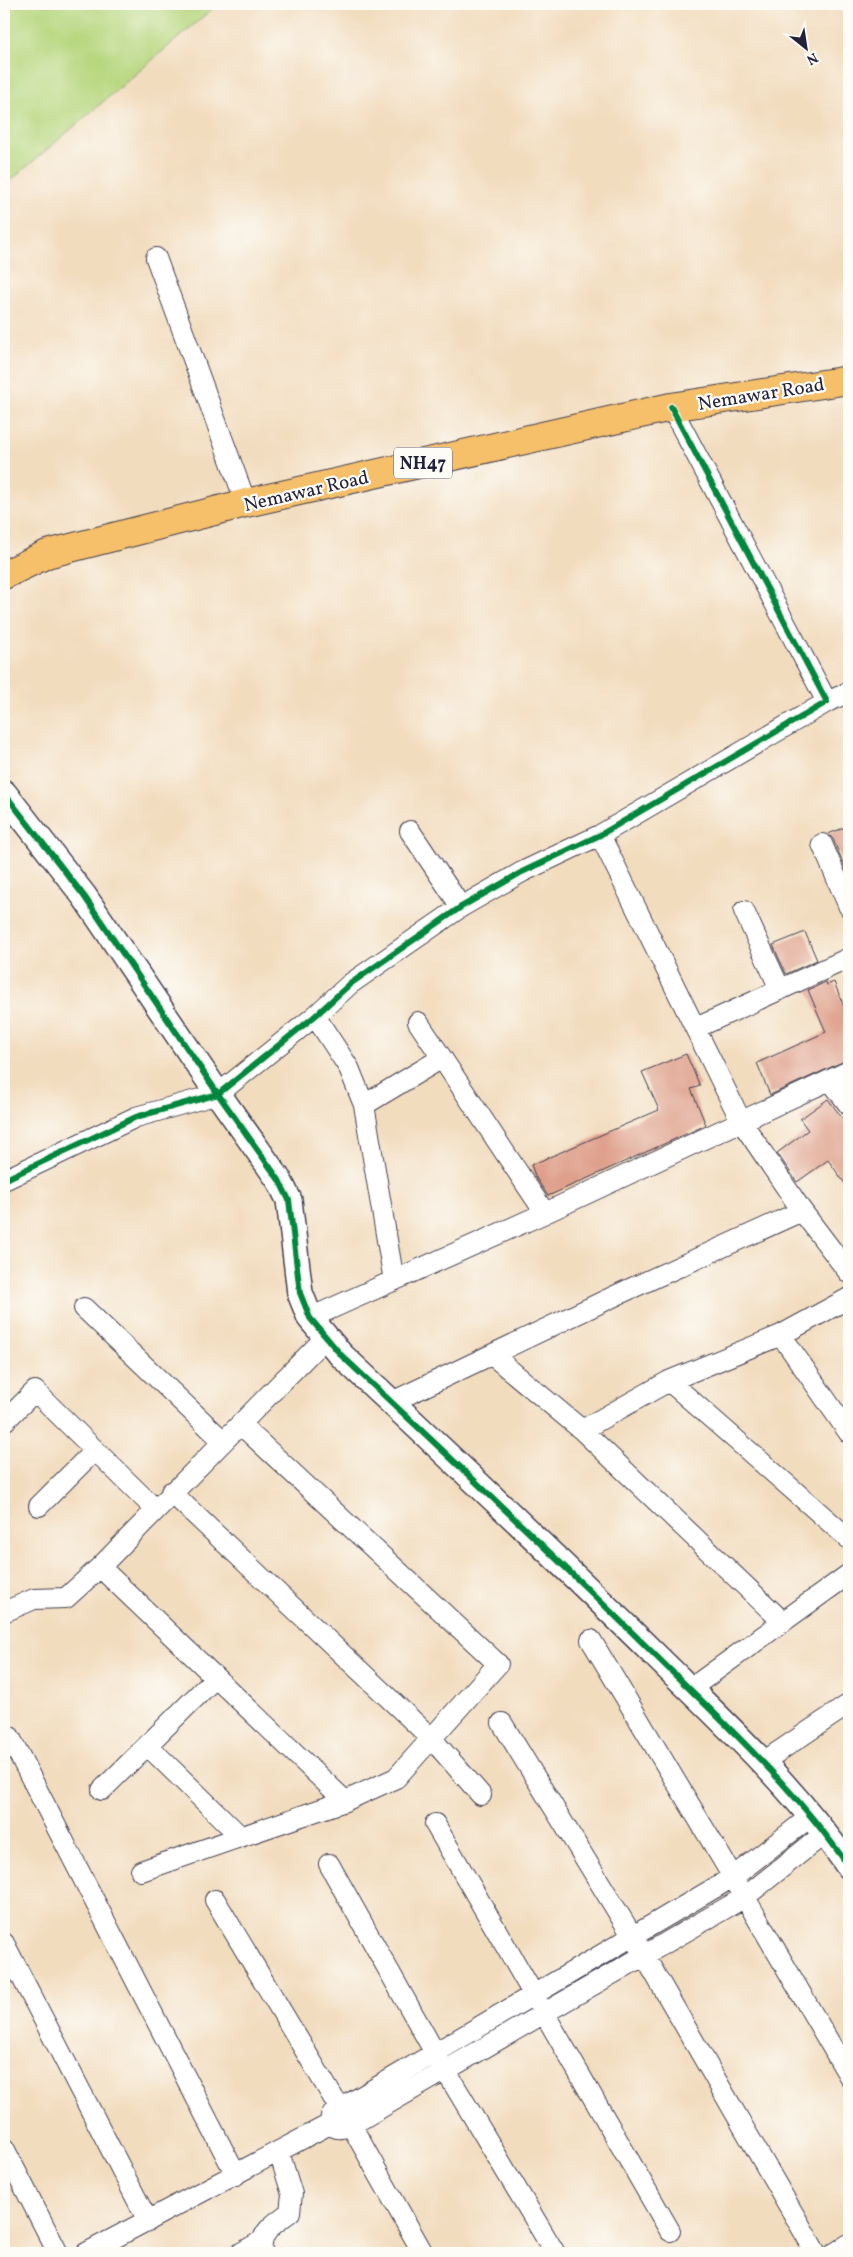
<svg xmlns="http://www.w3.org/2000/svg" width="853" height="2257" font-family="Vollkorn,serif">
  <rect width="100%" height="100%" fill="#fdfcf7"/>
  <filter id="ink" filterUnits="userSpaceOnUse"><feTurbulence type="fractalNoise" baseFrequency=".02" numOctaves="2"/><feDisplacementMap in="SourceGraphic" scale="10" xChannelSelector="R" yChannelSelector="G"/><feConvolveMatrix kernelMatrix="1 2 1 2 8 2 1 2 1" color-interpolation-filters="sRGB"/></filter>
  <filter id="wash" filterUnits="userSpaceOnUse"><feTurbulence type="fractalNoise" baseFrequency=".0096" numOctaves="4" result="noise"/><feDisplacementMap in="SourceGraphic" scale="20" xChannelSelector="R" yChannelSelector="G"/><feGaussianBlur stdDeviation="1.12" result="paint"/><feColorMatrix in="noise" values="0 0 0 0 0 0 0 0 0 0 0 0 0 0 0 0 0 1.4 0 .05"/><feComposite in="paint" operator="in"/></filter>
  <g filter="url(#wash)">
    <rect width="100%" height="100%" fill="#f2dcbe"/>
    <!-- green -->
    <path fill="#b7d77f" stroke="#6c7c5d" d="M4,4H218L4,186Z"/>
    <g id="blocks">
      <!-- building -->
      <path fill="#dfa08b" d="M849,826V877L833,839L828,834Z
        M805,932L817,960L786,974L773,945Z
        M826,982L827,985L834,982L849,1019V1059L770,1095L757,1063L826,1032L808,990Z
        M686,1054L700,1086L691,1089L706,1125L548,1196L536,1178L531,1165L659,1110L642,1072Z
        M828,1099L849,1127V1189L828,1160L797,1182L777,1153L808,1130L800,1119Z"/>
    </g>
  </g>
  <g filter="url(#ink)">
    <use href="#blocks" fill-opacity="0" stroke="#413e4f" stroke-width="1"/>
    <g fill="none" stroke-linecap="round" stroke-linejoin="round">
      <defs>
        <path id="minor" d="M156,258L246,503
          M827,702L849,692
          M410,831L461,907
          M600,835L741,1121L802,1211L849,1273
          M822,844L849,907
          M744,911L780,989
          M315,1016L349,1068L364,1105L394,1281
          M418,1022L545,1213
          M696,1028L849,958
          M830,1080L849,1105
          M364,1105L442,1058
          M4,1180L136,1117L218,1094L315,1016L350,984L461,907L522,872L600,835L827,702L671,407
          M84,1308L223,1441
          M310,1318L545,1213L849,1071
          M781,1335L849,1433
          M492,1355L582,1430L783,1622
          M669,1381L849,1539
          M392,1402L621,1293L802,1211
          M6,1420L35,1391L155,1509
          M582,1430L669,1381L781,1335L849,1298
          M171,1492L432,1739L481,1795
          M39,1506L95,1450
          M100,1567L345,1801
          M4,1612L34,1599L66,1598L100,1567L326,1337
          M591,1640L733,1877L849,2076
          M690,1689L849,1574
          M502,1723L644,1955L816,2253
          M10,1737L236,2175
          M147,1745L241,1837
          M763,1762L849,1704
          M102,1790L215,1678
          M810,1817L733,1877L340,2109L331,2116L330,2124C337,2131 343,2128 351,2125L745,1897L824,1834
          M435,1824L670,2231
          M329,1864L435,2053L555,2253
          M141,1871L345,1801L396,1778L498,1664L240,1424
          M215,1900L340,2109
          M4,1943L148,2221
          M351,2125L423,2253
          M4,2148L58,2253
          M86,2253L330,2124
          M241,2253L260,2242
          M262,2253C259,2232 274,2224 290,2212L292,2194L279,2152
          M835,2253L849,2244"/>
        <path id="tertiary" d="M4,793L84,896L218,1094L279,1180L289,1200L300,1293L310,1318L341,1355C448,1455 554,1555 658,1658C725,1724 796,1789 849,1867"/>
        <path id="trunk" d="M4,575L47,554L246,503L671,407L849,380"/>
      </defs>
      <!-- minor casing -->
      <use href="#minor" stroke="#413e4f" stroke-width="22"/>
      <!-- tertiary casing -->
      <use href="#tertiary" stroke="#413e4f" stroke-width="28"/>
      <!-- trunk casing -->
      <use href="#trunk" stroke="#413e4f" stroke-width="30"/>
      <!-- minor -->
      <use href="#minor" stroke="#fff" stroke-width="20"/>
      <!-- tertiary -->
      <use href="#tertiary" stroke="#fff" stroke-width="25"/>
      <!-- trunk -->
      <use href="#trunk" stroke="#f6c06b" stroke-width="28"/>
      <defs>
        <path id="cycleway" d="M4,793L84,896L218,1094L279,1180L289,1200L300,1293L310,1318L341,1355C448,1455 554,1555 658,1658C725,1724 796,1789 849,1867
          M4,1180L136,1117L218,1094L315,1016L350,984L461,907L522,872L600,835L827,702L671,407"/>
      </defs>
      <!-- cycleway casing -->
      <use href="#cycleway" stroke="#fdfcf7" stroke-width="9"/>
      <!-- cycleway -->
      <use href="#cycleway" stroke="#00873e" stroke-width="6"/>
    </g>
  </g>
  <g text-anchor="middle" stroke-width="4.5" stroke-linejoin="round" paint-order="stroke">
    <!-- shield labels -->
    <rect fill="#fdfcf7" stroke="#646373" stroke-width="1" x="394" y="447.5" width="58" height="31" rx="4"/>
    <g font-size="18" font-weight="bold" fill="#22223b">
      <text x="423" y="469">NH47</text>
    </g>
    <!-- street labels -->
    <g font-size="19" fill="#22223b" stroke="#fdfcf7">
      <text transform="translate(761 393) rotate(-9)" y="7">Nemawar Road</text>
      <text transform="translate(306 490) rotate(-13)" y="7">Nemawar Road</text>
    </g>
  </g>
  <!-- margin -->
  <rect width="853" height="2257" fill="none" stroke="#fdfcf7" stroke-width="20"/>
  <!-- north arrow -->
  <g transform="translate(806 48) rotate(150)" stroke="#fdfcf7" stroke-width="4" paint-order="stroke">
  <path d="M0-4L9 19L0 12L-9 19Z" fill="#22223b"/>
  <text y="-8" font-size="14" font-weight="bold" text-anchor="middle" fill="#22223b">N</text>
  </g>
</svg>
